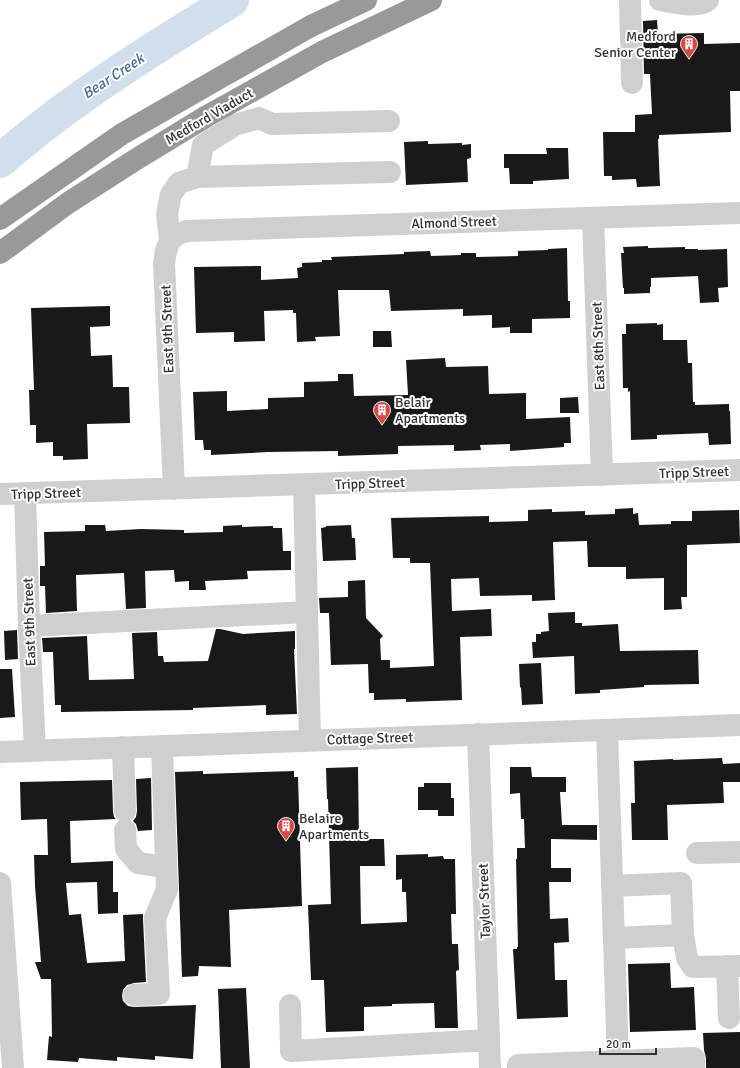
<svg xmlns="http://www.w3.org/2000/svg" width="740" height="1068" font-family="Signika,sans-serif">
  <rect width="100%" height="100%" fill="#fff"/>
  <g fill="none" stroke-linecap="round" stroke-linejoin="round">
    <!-- river -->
    <path stroke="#d1deeb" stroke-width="34" d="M0,161C71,99 152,49 232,0"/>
  </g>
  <!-- building -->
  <path fill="#191919" d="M657,20L658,34L704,33V44L740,43V91H730L731,132L659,135V139H658L660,186L637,187L636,179L612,180V176H604L603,132H635V115L652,114L650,74H644L643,21Z
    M428,141V144L462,143V145L471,144V158L467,159L468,182L406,185L404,142Z
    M546,148H568L569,179L533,181V184H510L509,168H504V154H547Z
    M648,246V248L685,247V249H698V250L727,249L728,287L718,288L719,302L700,303L698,276L651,278V287H650V293L624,294V288H623L621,253H624L623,247Z
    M567,248L568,301H570V318L532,319V333H510V327L492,328V315L463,316V309L391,311L389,290H338L340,336L315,337L316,341L297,342L296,313H293V310L264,311L265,341L234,342V332L196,333L194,267L261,266V280L298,278L297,268L302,267V263L322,262V260H332L331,257L404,254V252L430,251L431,256L461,255V253H476V257L518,256V251L548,250V249Z
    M110,306V326L90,327L91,356L112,355L113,387H129L130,423L87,424L88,459L63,460V456H53V442L36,443V425H30L29,390H34L31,308Z
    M657,323V325L663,324V340H687L688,363H692L693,402H695V405L729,404V411H730L731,444L709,445L708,433L657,435V439L631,440L630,391L628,392V388H623L622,334H626V324Z
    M373,331H391L392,347H373Z
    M445,358L446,367L488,366L489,394L526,393V419L570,417L571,443H564V447L510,451V444L480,445L481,450L454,451V445L398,446V454L338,456V451L268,452L211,455V450H204L203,440H195L193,392L227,391V411L268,409V398L304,397V382L338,381V374H353L354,396L408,395L406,360Z
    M578,397L579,413H560V398Z
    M633,508V514L638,513L639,525L671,524V521H692V511L739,510L740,543L687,545V597H681L682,609L664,610V578L626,579V567H588L587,541L553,542L555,600L532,601V595L480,596L479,578L451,579L452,611L491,609L492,636L460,637L462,700L406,702V699L374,700V693H369L368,664L331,665L329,613H320L319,598L348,597V581L365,580L366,618L383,636L380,639L381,660H390V668L434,666L430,563H410V558H393L391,518L489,516V522L528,521V510L552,509V512L585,511V515L615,514V509Z
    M85,525H105L106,531L141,529L184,530V533L223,532V526L242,525V527L273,526V528H282L283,551H291V570L247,571L248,579L205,581L206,590H189V581L175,582L174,570L145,571L146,608L126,609L124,573L76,575L77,611L46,613L45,586H40V566H45L44,532L85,531Z
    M351,525L352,538H355L356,560L323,561L321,528L326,527V526Z
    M575,612V623H582V626L618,624L620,651L698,650L699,684L644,685V687L600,690V693L575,694L574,656L533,658L532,642H536V634H541V632L549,631L548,613Z
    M216,629H220L243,634L295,631V649H294L297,714L266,715V705L193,708V710L61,712V705H55L53,652H43L42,638L87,636L89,680L134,679L132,633L157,632L158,656H163L164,662L208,661Z
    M17,630L18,659L5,660L4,631Z
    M541,663L543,704L522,705L521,687L520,688L519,664Z
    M0,669H12L15,717L0,718Z
    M722,758L723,764L740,763V782H723L724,803L667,805L668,840H632L631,803H635L634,761L673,759V760Z
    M358,767L359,839H384L385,866H360L361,924L407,922L406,892H402V879L396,880V855L428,854V857L443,856L444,859H455L456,914H451L452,944H458L459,970L456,971L458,1028H435L434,1003L392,1004V1006L364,1007V1031L326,1032L324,980H311L308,905L331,904L328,799H327L326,768Z
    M510,767H531L532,777H566V792H560L562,825H597V840L551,839V868H571V882H549L550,919L568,918L569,942L554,943L555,980H567L568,1017L517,1019L513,949H517V947H518L516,859H517V848H525L524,819H521L520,793L510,794Z
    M203,771V774L294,771V777H298L302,906L229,910L231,967L199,966L198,976L182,977L175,772Z
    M151,778L152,830L138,831L136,824L133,821L136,817L137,811L136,779Z
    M112,780L113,811L114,817L116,819L70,821L71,863L113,861V892H118V913L98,914L97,882L66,883L69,915L81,914L87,963L125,961L123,915L143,914V919L146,982L134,983L127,985L123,990L122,996L123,1001L128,1006L134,1007L196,1005L193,1059L155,1056V1060L117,1057V1061L79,1058L78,1062L47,1060L49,1036L52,1037L51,979H41L35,962H41L35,886L34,855H48L47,819L21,820L20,782Z
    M424,783H451V798H454V816H438V810H418V787H424Z
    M670,963L671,988L694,987L696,1030L630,1032L628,964Z
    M246,988L250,1068H221L218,989Z
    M740,1032V1068H706V1058L704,1050L703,1033Z"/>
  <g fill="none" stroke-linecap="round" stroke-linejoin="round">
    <!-- minor -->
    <path stroke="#cfcfcf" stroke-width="22" d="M630,0L632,83
      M660,0C673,2 698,9 708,0
      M197,177L203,145L235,125L259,118L272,124L389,121
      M593,218L602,475
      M170,240L178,234L187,231L740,213
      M304,485L310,740
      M174,489L164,263L166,251L170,240L167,214L171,194L179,183L197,177L390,172
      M0,494L740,470
      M25,494L29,626L35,750
      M29,626L307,612
      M607,730L618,1061L694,1058V1068
      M478,734L490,1068
      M123,747L125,811
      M0,752L740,725
      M125,830L126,849L138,863L166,867
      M697,853L740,852
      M0,883L13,1068
      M612,886L681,883L683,935L614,938
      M683,935L687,958L693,967L740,966
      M727,966L729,1018
      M134,995L159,994L155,918L167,889L162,746
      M290,1005L291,1051L489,1040
      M518,1068V1065L618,1061V1068"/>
    <!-- highway -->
    <path stroke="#999" stroke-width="22" d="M0,219L122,134L216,80L311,26L366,0
      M0,253L68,203L135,160L207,116L322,52L431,0"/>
  </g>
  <!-- icons -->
  <defs>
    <symbol id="building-pin" viewBox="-11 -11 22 30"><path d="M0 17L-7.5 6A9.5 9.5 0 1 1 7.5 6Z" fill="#d54b48" stroke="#fff"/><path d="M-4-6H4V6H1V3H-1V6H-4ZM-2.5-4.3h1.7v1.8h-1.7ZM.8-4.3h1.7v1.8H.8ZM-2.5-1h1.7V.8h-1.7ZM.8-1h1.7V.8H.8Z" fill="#fff"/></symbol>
  </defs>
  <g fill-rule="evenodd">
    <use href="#building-pin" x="679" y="34" width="20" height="27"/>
    <use href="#building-pin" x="372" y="400" width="20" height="27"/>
    <use href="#building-pin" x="276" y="816" width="20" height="27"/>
  </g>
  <g text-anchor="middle" stroke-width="4" stroke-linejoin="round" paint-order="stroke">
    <!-- poi labels -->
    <g font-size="14" fill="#323232" stroke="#fff" text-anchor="start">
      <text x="676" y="41" text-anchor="end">Medford<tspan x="676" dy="16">Senior Center</tspan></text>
      <text x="395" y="407">Belair<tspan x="395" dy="16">Apartments</tspan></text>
      <text x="299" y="823">Belaire<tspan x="299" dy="16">Apartments</tspan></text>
    </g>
    <!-- street labels -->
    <g font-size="14" fill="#323232" stroke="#fff">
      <text transform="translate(209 116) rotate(-30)" y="5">Medford Viaduct</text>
      <text transform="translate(454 222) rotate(-2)" y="5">Almond Street</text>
      <text transform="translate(167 329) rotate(-92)" y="5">East 9th Street</text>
      <text transform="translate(598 346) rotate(-92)" y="5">East 8th Street</text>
      <text transform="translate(694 472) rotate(-2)" y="5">Tripp Street</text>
      <text transform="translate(370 483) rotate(-2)" y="5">Tripp Street</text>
      <text transform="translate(46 493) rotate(-2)" y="5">Tripp Street</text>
      <text transform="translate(29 622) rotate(-92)" y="5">East 9th Street</text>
      <text transform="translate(370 738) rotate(-2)" y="5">Cottage Street</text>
      <text transform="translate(484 901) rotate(-92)" y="5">Taylor Street</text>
    </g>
    <!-- water labels -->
    <g font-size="15" font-style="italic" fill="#476c8e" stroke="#fff">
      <text transform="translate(113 76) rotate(-33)" y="5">Bear Creek</text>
    </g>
  </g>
  <!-- scale -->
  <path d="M600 1048v6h56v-6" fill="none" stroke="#323232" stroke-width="2"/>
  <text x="606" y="1048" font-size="12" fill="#323232" stroke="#ffffff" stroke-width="3" paint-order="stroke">20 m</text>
</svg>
